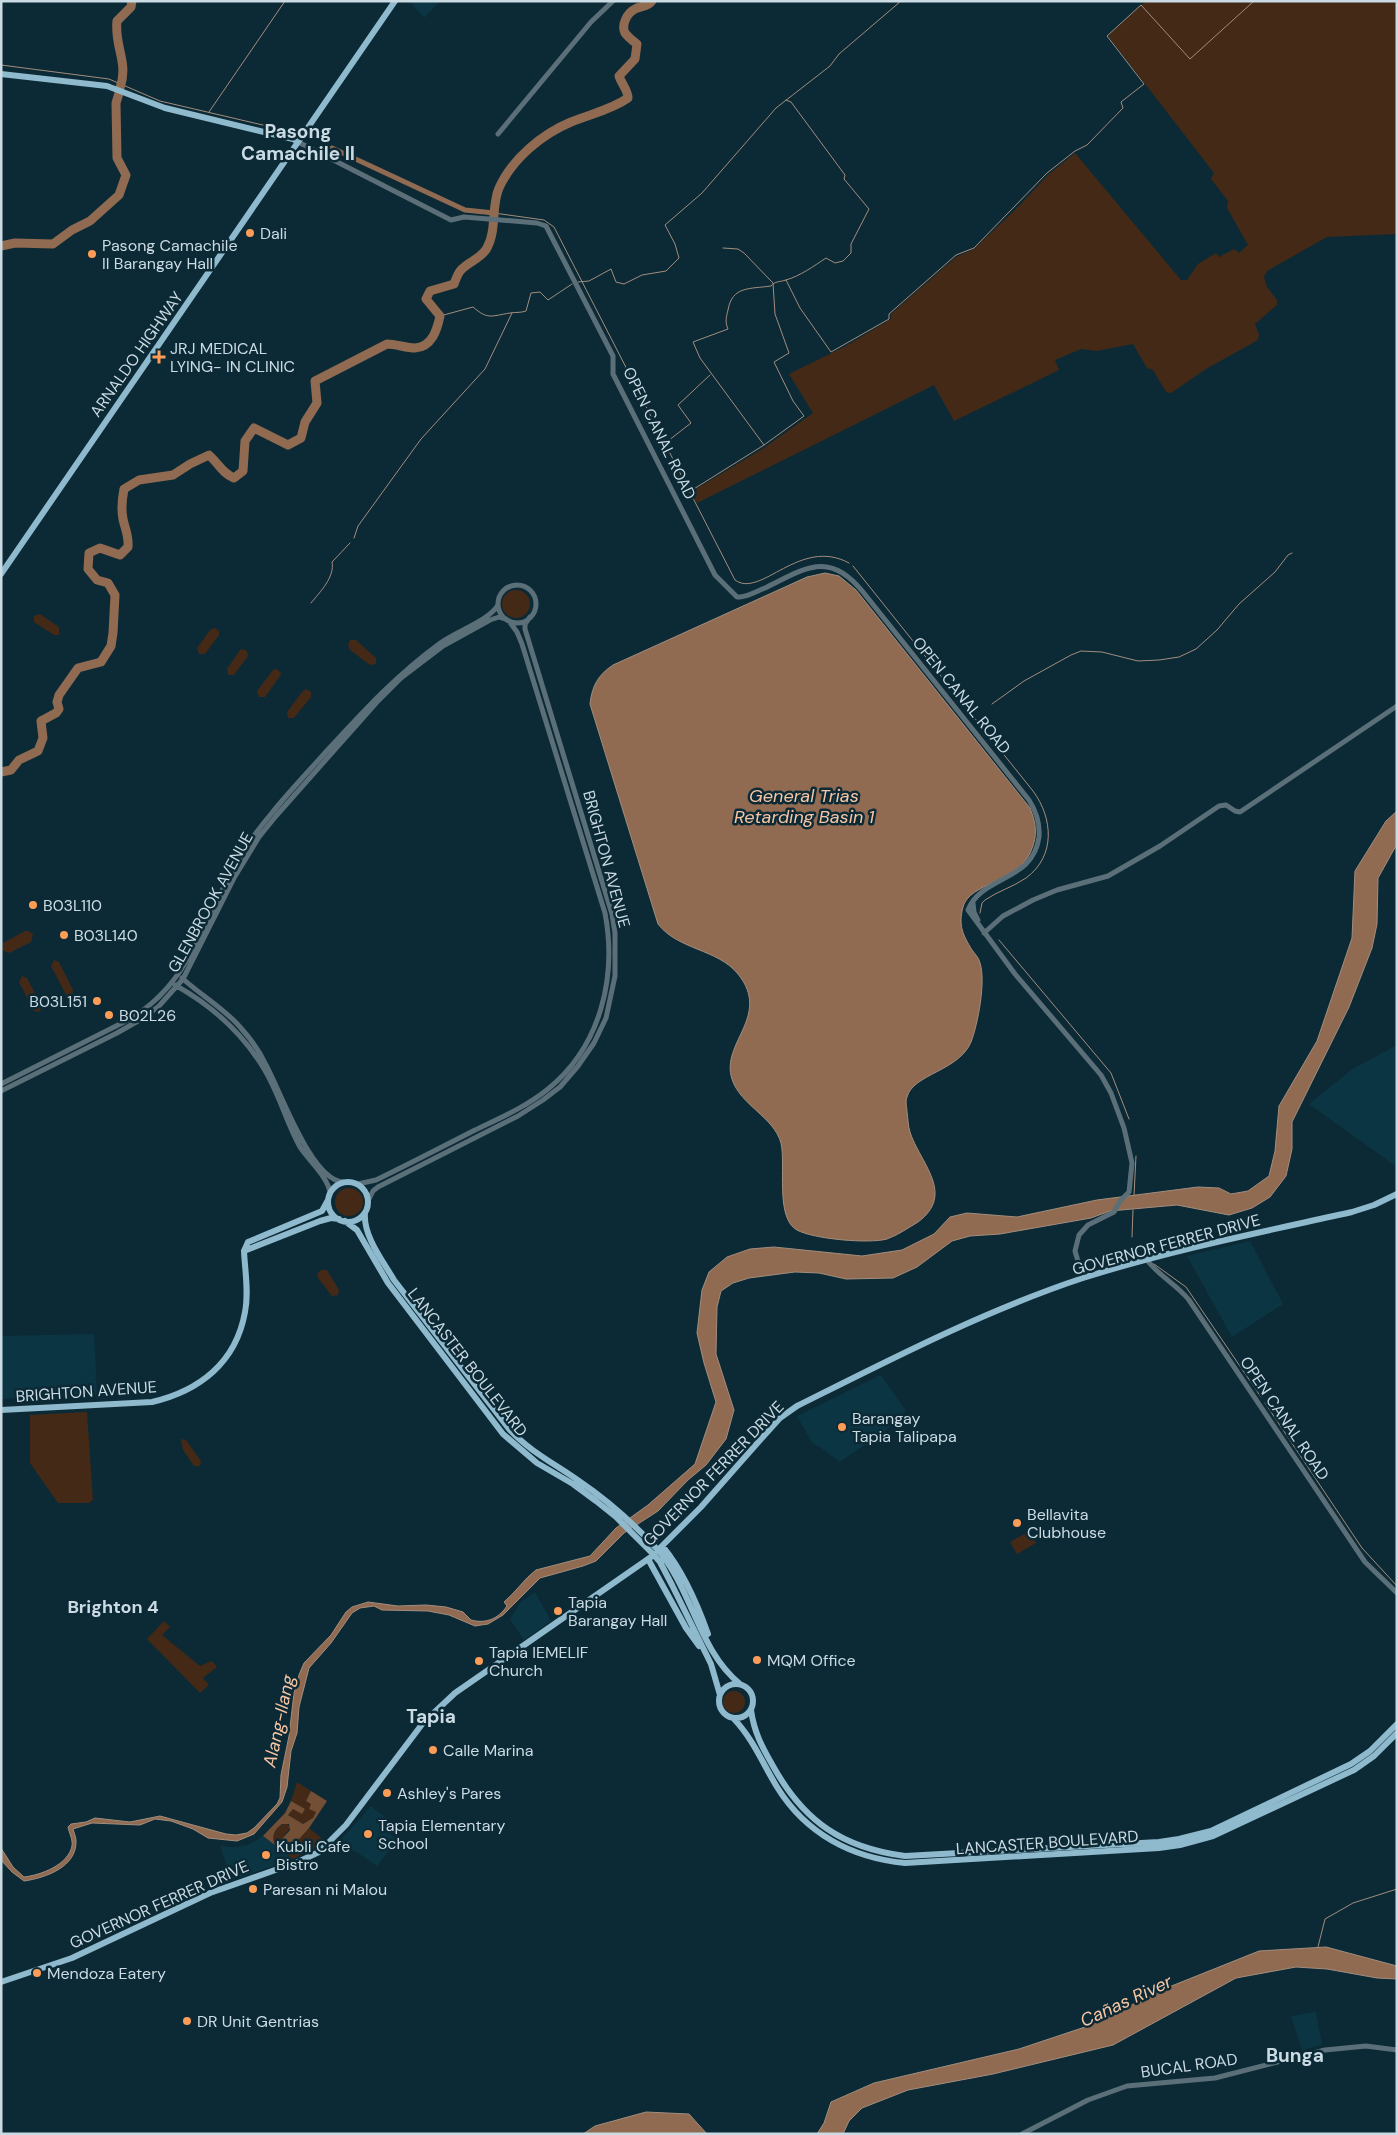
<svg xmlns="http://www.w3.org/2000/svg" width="1398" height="2135" font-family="'DM Sans',sans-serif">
  <rect width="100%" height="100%" fill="#0c2a36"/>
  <!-- built -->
  <path fill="#0c3544" d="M409,1H439V2L424,18Z
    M1397,1045V1167L1309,1104L1351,1070Z
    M1250,1241L1283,1304L1232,1337L1187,1256Z
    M94,1334L97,1395L1,1399V1336Z
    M881,1375L906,1411L889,1428L840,1462L820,1447L813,1444L797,1416Z
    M535,1592L551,1621L524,1640L510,1619L521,1602Z
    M371,1806L387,1819L380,1827L397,1840L377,1866L358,1853L337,1844Z
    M263,1836L293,1859L232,1880L220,1846L235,1847L248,1845Z
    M1316,2012L1322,2045L1302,2050L1291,2016Z"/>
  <!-- green -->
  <path fill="#432916" d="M1146,1H1397V234L1327,237L1267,271L1264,277L1267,287L1277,300V305L1255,324L1259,335L1258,340L1206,369L1171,393L1166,392L1153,370L1147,368L1133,344L1097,351L1081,349L1055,360L1059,370L954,421L934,385L697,503L691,492L764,448L813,413L789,374L846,346L891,319V314L956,257L974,249L1016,209L1048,175L1075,153L1181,280H1187L1198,264L1216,253L1219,257L1234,249L1239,253L1248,245L1227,208L1228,201L1211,179L1214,173L1108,36Z
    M502 604a14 14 0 1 1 28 0a14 14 0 1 1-28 0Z
    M40,614L59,627V635H54L34,622V616Z
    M215,628L219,631V635L205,654H199L197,648L211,629Z
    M350,640H356L376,658V664L370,665L350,650L348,645Z
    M243,649L247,651L248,656L234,675H228L227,669L240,650Z
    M277,669L281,673L280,676L265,697H259L257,691L273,670Z
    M306,689L311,692V697L294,718H288L287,712L302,692Z
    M25,931H29L33,935L31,942L9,953L2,950L3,943Z
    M54,960L59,962L73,990L72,996L66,995L51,966Z
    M22,976L27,978L42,1007L39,1012L34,1011L19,982Z
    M335 1202a14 14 0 1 1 28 0a14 14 0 1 1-28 0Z
    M321,1270H327L339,1290L338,1295L332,1296L318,1278L317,1274Z
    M87,1412L93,1500L89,1503H58L30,1463V1415Z
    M181,1439L186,1440L201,1461L200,1466H194L183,1450Z
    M1030,1531L1036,1543L1017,1554L1010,1542Z
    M164,1621L170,1627L162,1635L200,1666L212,1661L217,1667L203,1678L209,1685L200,1693L147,1639Z
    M723 1702a11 11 0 1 1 22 0a11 11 0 1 1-22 0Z
    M297,1782L311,1791L306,1801L312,1804L316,1812L313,1818L303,1824L288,1815L293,1809L305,1810L291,1801Z
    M285,1823L291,1827L283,1837L292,1846L309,1828L326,1842L293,1859L275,1845L272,1837L278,1827Z"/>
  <!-- forest -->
  <path fill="#734f36" d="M311,1791L327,1801L309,1828L292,1847L282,1839L290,1830L289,1824H282C274,1830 271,1836 275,1845L263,1836L285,1813L291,1801L305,1809L302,1814L293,1809L288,1815L303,1824L313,1818L316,1812L309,1809L311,1804L306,1801Z"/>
  <!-- water -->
  <path fill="#906b51" stroke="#a28d7d" d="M825,573L839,576L856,590L1030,808C1036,823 1038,835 1031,851C1018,882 969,883 963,907C958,926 963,935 972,950C975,954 979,958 980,963C986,981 978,1024 971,1042C959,1071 913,1074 907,1097C905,1102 907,1107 907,1112C908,1118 908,1126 910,1132C920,1163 956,1194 918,1222C908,1228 898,1235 887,1239C869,1244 813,1239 797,1230C775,1218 786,1165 781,1143C774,1117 740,1105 732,1079C720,1043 772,1016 738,974C718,949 678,950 658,924L590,704C592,686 598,675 613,665L807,577Z
    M1397,811V844L1378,878L1377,924L1372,948L1349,1007L1292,1122V1149L1286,1176L1270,1197L1252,1208L1229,1215L1177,1205L1110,1211L1091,1218L1000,1234L970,1236L952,1241L917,1267L893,1278L846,1279L819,1273L795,1272L749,1278L733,1283L721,1291L717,1307L716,1354L734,1410L726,1439L706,1465L688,1480L658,1511L624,1533L596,1561L583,1566L540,1578L503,1615L488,1624L475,1626L449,1615L428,1611L382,1610L374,1606L360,1608L352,1613L331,1643L309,1668L299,1707L297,1733L291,1751L287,1787L282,1802L254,1834L237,1841L208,1838L193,1829L171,1821L155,1819L140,1825L92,1823L73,1829C74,1833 76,1837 76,1841C77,1867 45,1878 24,1881L12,1872L1,1860V1848L13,1867L24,1877C41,1875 68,1865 72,1846C73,1839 69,1833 68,1827L71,1824L86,1822L95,1818L130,1822L160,1816L226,1834L236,1835L247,1833L254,1828L277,1804L280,1798L281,1775L289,1736L294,1693L299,1675L304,1663L331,1635L346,1612L352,1607L368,1602L398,1606L426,1605L446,1607L463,1612L471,1620C486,1624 498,1619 507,1606L504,1602C516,1592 524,1579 536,1570L590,1556L616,1528L648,1505L695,1464L716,1402L704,1363L697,1333L702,1290L709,1272L727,1257L750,1249L774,1247L862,1256L902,1250L934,1234L950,1217L967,1213L1017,1217L1097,1200L1198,1187L1219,1188L1231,1194L1248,1191L1269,1176L1275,1151L1279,1106L1317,1041L1352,938L1355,871L1386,821Z
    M1326,1947L1397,1966V1979L1377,1978L1327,1969L1296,1967L1236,1978L1113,2045L993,2074L908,2090L862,2108L849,2121L843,2134H817L824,2123L831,2102L874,2083L1019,2049L1091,2025L1164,1989L1259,1951Z
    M646,2112L689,2114L707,2134H583L595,2126Z"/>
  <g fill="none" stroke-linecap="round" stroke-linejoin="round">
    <!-- stream -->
    <path stroke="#a28d7d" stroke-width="1" d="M1,65L109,79L160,101L297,133
      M209,112L285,1
      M494,213L544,220L554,227L735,580C761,599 800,536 849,563
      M786,280L800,308L831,352L889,319V314L956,255L974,248L1047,173L1075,151L1087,145L1123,108L1121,102L1144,84L1107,36L1141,5L1190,59L1254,1
      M578,282L589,281L611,269L616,282L624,284L642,275L666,271L679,258L675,244L665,225L702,193L776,108L830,66L839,54L901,1
      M440,316L473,307C488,320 491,316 510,313C516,312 520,313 526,311L531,293L540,292L548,300L572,284
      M664,444L691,423L678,405L710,375
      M764,445L700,358L693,342L728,329C725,322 726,318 728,310C732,286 750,289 771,286C775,281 780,282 786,280C800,276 814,266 826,258L835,263L843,261L851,253V244L869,209L844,179L845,175L791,102L786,100
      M689,492L764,445L804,416L793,401L774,362L789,353L775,314L773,283L744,253L738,249L723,248
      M354,538L358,526L421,439L485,369L512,313
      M853,566L1033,791C1053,818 1056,856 1026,878C1013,887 998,891 985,900L982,903L980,913
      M311,603C320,592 335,577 332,562L350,543
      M992,704L1024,681L1071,655L1081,651L1102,652L1138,661L1159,660L1179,657L1196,649L1217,630L1239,604L1275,572L1288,555L1292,553
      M999,940L1111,1073L1129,1119
      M1134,1196L1136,1156
      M1132,1237L1133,1210
      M1154,1264L1186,1287L1261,1397
      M1265,1403L1362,1548L1397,1586
      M1318,1947L1325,1919L1353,1903L1397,1889"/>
    <!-- canal -->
    <path stroke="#906b51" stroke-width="5" d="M332,148L465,210L494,213"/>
    <!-- river -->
    <path stroke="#906b51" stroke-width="9" d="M120,88C129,62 114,47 117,21L131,7L132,1
      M1,246L15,243L53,244L72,230L90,221L119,195L126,175L117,158L116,103L119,93
      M1,772L11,770L19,760L38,751L43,738L41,721L56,713L59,709L57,702L59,695L78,668L101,662L111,646L113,633L115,595L108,583L97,580L88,569L89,553L100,548L120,555L128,547C129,536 125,529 123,519C121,509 122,499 124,489L139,480L173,475L190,464L209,455C218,463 222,473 234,478L243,471L245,441L254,428L288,445L301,438L305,422L317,403L315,381L387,344C396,344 406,348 415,348C432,347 437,330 440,316L426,299L430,291L454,284C456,279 458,273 461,270C469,261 481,259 487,248C497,230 491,206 499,188C512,159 542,134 571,122C590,114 611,110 628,98C628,90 622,85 619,76L635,59L637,44C633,41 628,37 625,33C621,25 627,13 635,9C642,5 647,8 652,1"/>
    <!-- minor -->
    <path stroke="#5b6f78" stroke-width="5" d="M498,134L591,22L613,1
      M298,142L451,220L464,217L537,223L546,226L613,356V374L715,575L737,597H740C749,596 757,591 765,588C806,568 829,550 863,592L1029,800C1036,811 1040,824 1039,837C1033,882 982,875 968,910L1015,974L1101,1075L1111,1093L1124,1128L1132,1163L1129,1192L1120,1201L1114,1212L1088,1225L1079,1235L1075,1251L1083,1278
      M498 604a19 19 0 1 1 38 0a19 19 0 1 1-38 0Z
      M973,903L974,912L978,920
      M984,933L1003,916L1033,900L1057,890L1108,876L1160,846L1219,806L1226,805L1235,811L1240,812L1397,706
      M182,978C198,993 227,1011 240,1027C250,1038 260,1052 266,1065C281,1092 311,1180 343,1182
      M175,985C209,1004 240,1031 261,1064C278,1089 285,1120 300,1147C308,1160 330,1179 330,1194
      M1,1084L128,1020C186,987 199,932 229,877C240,854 255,833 271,814C288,793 306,774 324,754C361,714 394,677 439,644C454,632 489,621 498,605
      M1,1091L117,1033L145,1017L159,1006L183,979L234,878L259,837L276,816L377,702L401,678L443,646L490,620L499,617L506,619
      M358,1184L376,1180C409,1164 442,1147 475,1130C500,1118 526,1107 548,1089C601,1046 617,977 605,913L522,644L517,632L509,621
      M368,1201L373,1191L378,1187L518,1116L543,1100L560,1087L578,1066L594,1043L606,1018L615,976V933L612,914L525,629V624L530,617
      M1147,1260C1159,1276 1177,1285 1189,1300L1365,1562L1397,1593
      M1022,2134L1088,2100L1127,2086L1215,2078L1325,2050L1366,2046L1397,2050"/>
    <!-- major -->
    <path stroke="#8fb9cc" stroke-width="6" d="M1,74L107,86L165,108L293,139L298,142
      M1,574L395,1
      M328 1202a20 20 0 1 1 40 0a20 20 0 1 1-40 0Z
      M365,1213C363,1236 383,1261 394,1280L509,1429C529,1451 555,1464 579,1481C607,1500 634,1524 657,1549C692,1588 698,1650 740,1684
      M345,1221L357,1230L388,1283L503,1434L537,1463L573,1484L596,1501L616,1517L652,1553L660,1562L672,1585L711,1664L720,1695
      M244,1251L320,1221L331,1218L339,1219
      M1,1410L152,1402C199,1391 236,1363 245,1312C249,1293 245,1271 244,1251L248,1242L322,1211L328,1200
      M663,1547C682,1570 698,1606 708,1634
      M648,1559L686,1628L699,1646
      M719 1701a17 17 0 1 1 34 0a17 17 0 1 1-34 0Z
      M751,1710C754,1732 762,1747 773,1766C804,1822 843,1848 905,1856L1159,1842L1179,1839L1211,1831L1351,1764L1370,1751L1397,1724
      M734,1719C753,1739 763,1764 777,1787C806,1834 852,1858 905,1863L1159,1848L1180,1845L1213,1836L1354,1770L1374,1756L1397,1733
      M1,1982L72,1958L210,1893L298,1862L319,1852L346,1825L423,1723L455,1693L651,1557L701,1507L761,1439L780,1418L797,1406C889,1360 986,1310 1083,1278C1171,1250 1262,1232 1352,1212L1374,1205L1397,1194"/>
  </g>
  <!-- markers -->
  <g fill="#fd9c56" stroke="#0c2a36" stroke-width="2">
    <circle cx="250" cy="233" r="5"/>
    <circle cx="92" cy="254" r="5"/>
    <path d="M156.5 349.5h5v5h5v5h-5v5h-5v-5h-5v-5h5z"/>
    <circle cx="33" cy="905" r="5"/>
    <circle cx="64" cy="935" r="5"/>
    <circle cx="97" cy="1001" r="5"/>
    <circle cx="109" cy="1015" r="5"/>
    <circle cx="842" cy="1427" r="5"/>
    <circle cx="1017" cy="1523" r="5"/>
    <circle cx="558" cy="1611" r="5"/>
    <circle cx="757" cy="1660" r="5"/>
    <circle cx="479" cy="1661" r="5"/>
    <circle cx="433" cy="1750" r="5"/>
    <circle cx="387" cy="1793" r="5"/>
    <circle cx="368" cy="1834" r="5"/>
    <circle cx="266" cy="1855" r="5"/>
    <circle cx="253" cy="1889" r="5"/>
    <circle cx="37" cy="1973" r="5"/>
    <circle cx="187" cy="2021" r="5"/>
  </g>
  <g text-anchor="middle" stroke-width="5" stroke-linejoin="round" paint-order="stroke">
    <!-- poi labels -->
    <g font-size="16" fill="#cbdbe3" stroke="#0c2a36" text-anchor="start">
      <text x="260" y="239">Dali</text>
      <text x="102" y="251">Pasong Camachile<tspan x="102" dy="18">II Barangay Hall</tspan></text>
      <text x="170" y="354">JRJ MEDICAL<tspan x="170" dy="18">LYING- IN CLINIC</tspan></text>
      <text x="43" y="911">B03L110</text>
      <text x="74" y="941">B03L140</text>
      <text x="87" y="1007" text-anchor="end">B03L151</text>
      <text x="119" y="1021">B02L26</text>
      <text x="852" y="1424">Barangay<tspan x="852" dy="18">Tapia Talipapa</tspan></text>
      <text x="1027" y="1520">Bellavita<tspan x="1027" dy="18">Clubhouse</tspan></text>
      <text x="568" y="1608">Tapia<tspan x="568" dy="18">Barangay Hall</tspan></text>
      <text x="489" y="1658">Tapia IEMELIF<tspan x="489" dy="18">Church</tspan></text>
      <text x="767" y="1666">MQM Office</text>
      <text x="443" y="1756">Calle Marina</text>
      <text x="397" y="1799">Ashley's Pares</text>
      <text x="378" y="1831">Tapia Elementary<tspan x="378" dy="18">School</tspan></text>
      <text x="276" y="1852">Kubli Cafe<tspan x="276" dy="18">Bistro</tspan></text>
      <text x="263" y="1895">Paresan ni Malou</text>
      <text x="47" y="1979">Mendoza Eatery</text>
      <text x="197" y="2027">DR Unit Gentrias</text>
    </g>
    <!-- street labels -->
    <g font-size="16" fill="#cbdbe3" stroke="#0c2a36">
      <text transform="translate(136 354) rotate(-55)" y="6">ARNALDO HIGHWAY</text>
      <text transform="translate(660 433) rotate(64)" y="6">OPEN CANAL ROAD</text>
      <text transform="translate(962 695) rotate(51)" y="6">OPEN CANAL ROAD</text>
      <text transform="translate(607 859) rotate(75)" y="6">BRIGHTON AVENUE</text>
      <text transform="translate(210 902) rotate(-61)" y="6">GLENBROOK AVENUE</text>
      <text transform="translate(1166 1244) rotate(-15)" y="6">GOVERNOR FERRER DRIVE</text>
      <text transform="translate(468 1362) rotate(52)" y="6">LANCASTER BOULEVARD</text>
      <text transform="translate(86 1391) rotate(-4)" y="6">BRIGHTON AVENUE</text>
      <text transform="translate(1285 1418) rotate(56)" y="6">OPEN CANAL ROAD</text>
      <text transform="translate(713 1473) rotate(-46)" y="6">GOVERNOR FERRER DRIVE</text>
      <text transform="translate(1047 1842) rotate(-4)" y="6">LANCASTER BOULEVARD</text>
      <text transform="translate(159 1904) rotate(-24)" y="6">GOVERNOR FERRER DRIVE</text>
      <text transform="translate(1189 2065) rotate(-8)" y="6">BUCAL ROAD</text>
    </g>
    <!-- water labels -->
    <g font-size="18" font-style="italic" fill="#f8c6a4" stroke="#0c2a36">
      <text x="804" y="802">General Trias<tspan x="804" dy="21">Retarding Basin 1</tspan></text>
      <text transform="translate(279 1721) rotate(-78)" y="6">Alang-Ilang</text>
      <text transform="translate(1126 2001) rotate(-25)" y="6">Cañas River</text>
    </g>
    <!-- neighbourhood labels -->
    <g font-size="18" font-weight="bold" fill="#cbdbe3" stroke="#0c2a36">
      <text x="113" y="1613">Brighton 4</text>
    </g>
    <!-- quarter labels -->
    <g font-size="19" font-weight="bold" fill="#cbdbe3" stroke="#0c2a36">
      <text x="298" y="138">Pasong<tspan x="298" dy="22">Camachile II</tspan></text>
      <text x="431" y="1723">Tapia</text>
      <text x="1295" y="2062">Bunga</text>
    </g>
  </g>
  <!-- border -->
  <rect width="1398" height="2135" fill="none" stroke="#cbdbe3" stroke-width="5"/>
</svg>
